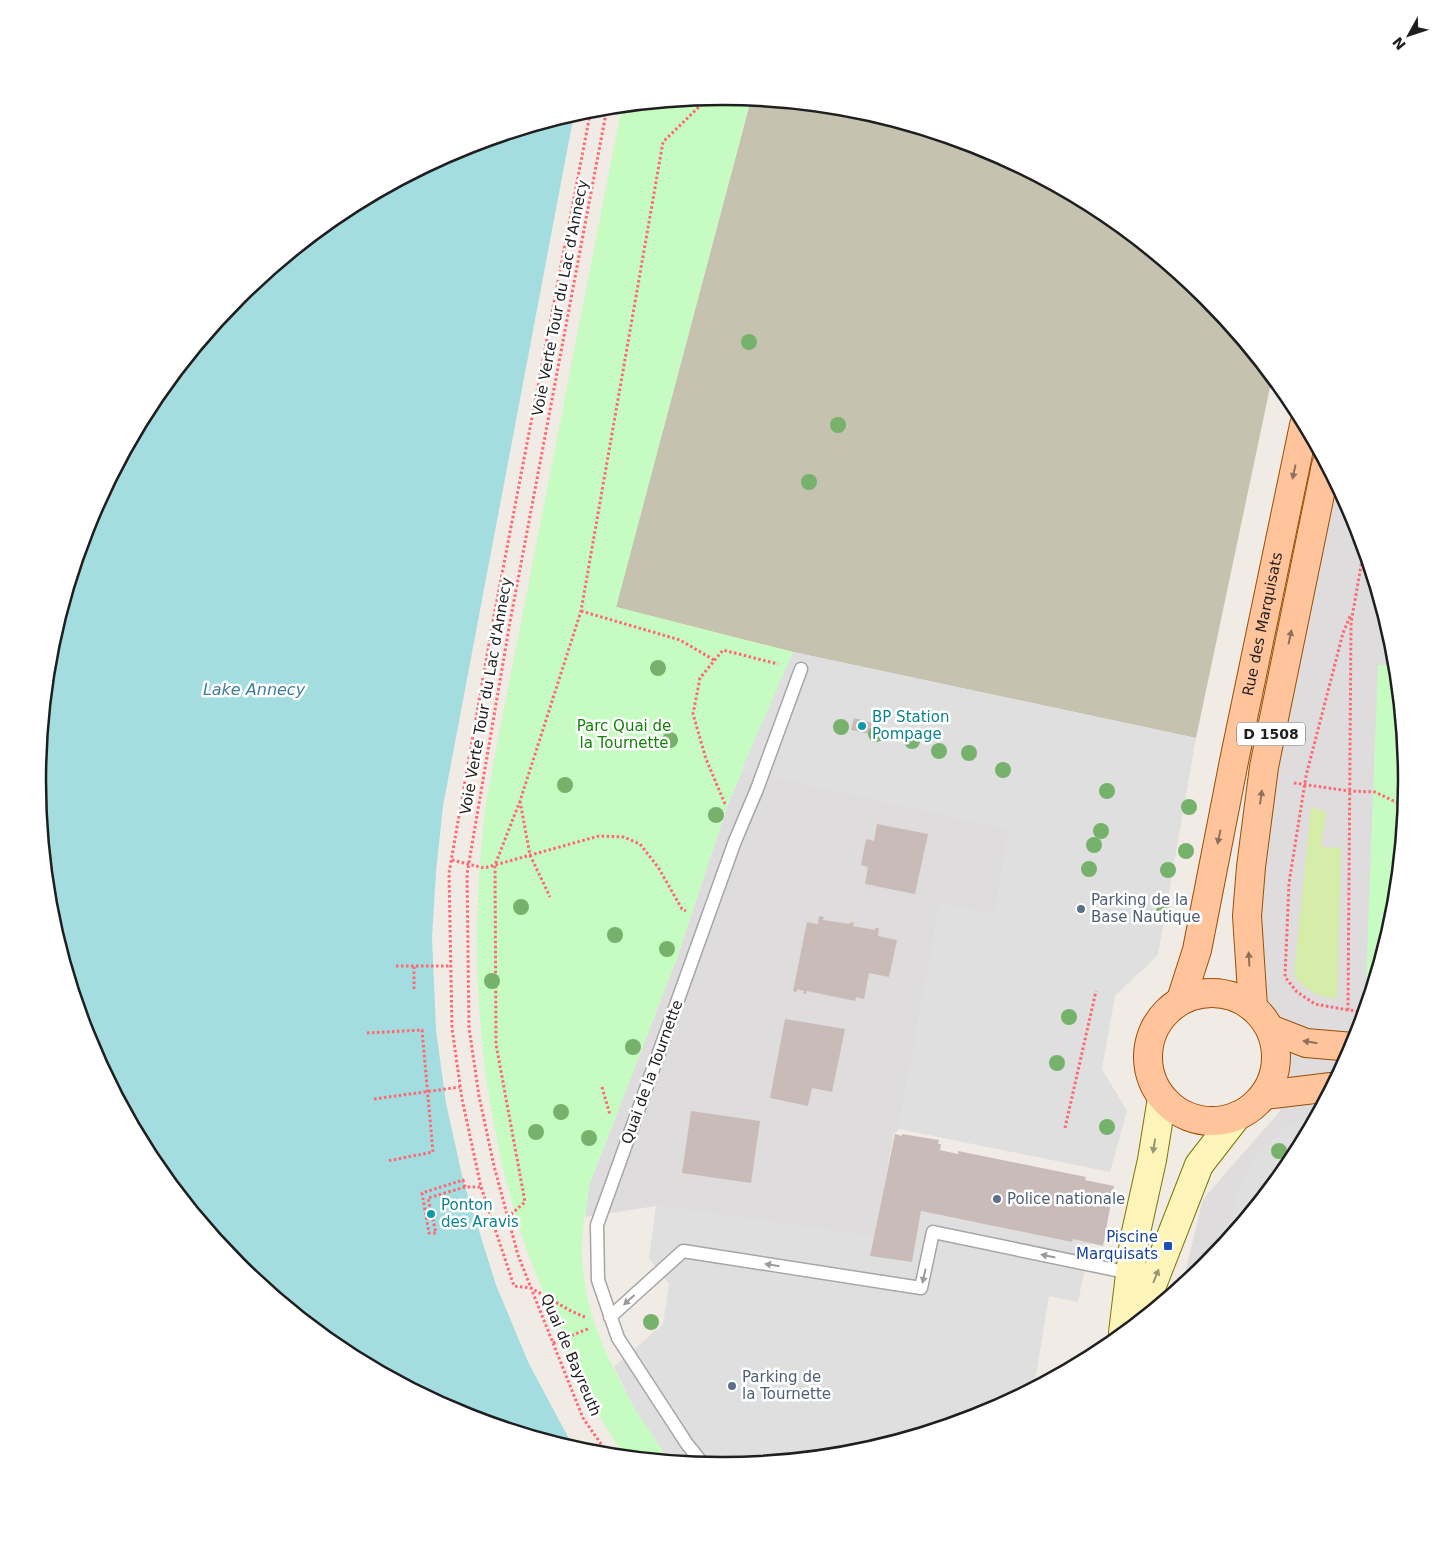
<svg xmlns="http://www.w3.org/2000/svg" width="1444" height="1562" font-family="'DejaVu Sans',sans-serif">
  <rect width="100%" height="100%" fill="#f1ebe5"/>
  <!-- residential -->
  <path fill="#dedcdd" d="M1331,475L1355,519L1393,648L1406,781L1393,915L1354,1043L1291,1162L1206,1265L1182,1285L1203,1199L1280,1111L1259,966L1263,780Z
    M742,769L1010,829L995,915L940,904L899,1129L894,1134L874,1237L656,1206L585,1217L589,1186L677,958L727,807Z"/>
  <!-- construction -->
  <path fill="#c6c2b0" d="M751,99L856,110L984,149L1103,212L1206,297L1272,378L1196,738L793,652L616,607Z"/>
  <!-- grass -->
  <path fill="#d6eda9" d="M1311,807L1326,812L1321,847L1341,848L1337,999C1314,995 1310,992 1294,976Z"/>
  <!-- park -->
  <path fill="#c6fcc1" d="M722,97L751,99L616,607L793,652L727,807L677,958L589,1186C586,1210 581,1235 582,1259C586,1334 629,1400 669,1460L625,1456C596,1417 576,1370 557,1325C544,1294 530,1262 520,1230C487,1123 473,1010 478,898C479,864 483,830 487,796L622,106Z
    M1378,665H1395L1406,781L1393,915L1372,984L1366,983Z"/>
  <!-- parking -->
  <path fill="#dfdfdf" d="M793,652L1196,738L1158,955L1115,996L1102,1069L1127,1111L1110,1172L899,1129L940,903L995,915L1010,829L742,769Z
    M1312,1116H1315L1291,1162L1225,1242L1239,1185L1259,1151L1284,1129Z
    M656,1206L874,1237L870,1256L912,1262L921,1211L1072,1242L1073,1239L1090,1243L1078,1302L1049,1296L1034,1387L984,1414L855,1452L722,1465L669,1460L633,1406L614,1367L663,1324L669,1284L649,1258Z"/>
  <!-- water -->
  <path fill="#a4dde0" d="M574,114L443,806L436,872L432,937L436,1030L446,1103L463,1180L496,1285L529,1364L574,1448L460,1413L341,1350L238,1265L153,1161L89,1043L51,914L38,781L51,647L90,519L153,400L238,297L342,212L460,148Z"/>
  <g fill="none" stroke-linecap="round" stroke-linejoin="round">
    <!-- ferry -->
    <path stroke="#3f7d9c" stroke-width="1" stroke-dasharray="6 5" stroke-linecap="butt" d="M237,1264L238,1265"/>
  </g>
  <!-- building -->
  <path fill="#c9bcb8" d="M854,718L873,723L870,734L851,730Z
    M877,824L928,834L915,894L865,884L868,867L861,865L866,839L874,841Z
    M819,916L824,917L823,920L850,924V922L854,923L853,926L875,930V928H879L878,936L897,940L889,977L869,973L864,999L856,997L855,1001L807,991L806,994L803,993L804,991L797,989V992L793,991L807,922L818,924Z
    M785,1019L845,1029L832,1092L812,1088L808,1106L770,1098Z
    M691,1111L760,1121L751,1183L682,1173Z
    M895,1134L902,1136V1134L939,1140L938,1144H941L940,1150L958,1154V1151L1086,1177L1085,1180L1114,1186L1103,1246L1073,1239L1072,1242L921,1211L912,1262L870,1256Z"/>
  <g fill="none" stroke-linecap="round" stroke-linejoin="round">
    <defs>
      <path id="lane" d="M610,1317L683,1251L921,1288L933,1232L1130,1273
        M703,1464L687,1444L618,1338L598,1280L597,1225L735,841L757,789L801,669"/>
      <path id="secondary" d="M1138,1321L1199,1165L1237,1116
        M1123,1333L1134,1241L1152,1160L1162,1098"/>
      <g id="primary">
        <circle cx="1212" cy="1057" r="64"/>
        <path id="s1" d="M1181,1000L1197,950L1234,761L1304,425"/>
        <path d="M1253,1007L1247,916L1251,867L1264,767L1326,465"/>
        <path d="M1270,1029L1306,1043L1353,1047"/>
        <path d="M1264,1095L1331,1087"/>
      </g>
    </defs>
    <!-- lane casing -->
    <use href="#lane" stroke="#a6a6a6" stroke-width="15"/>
    <!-- secondary casing -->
    <use href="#secondary" stroke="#7d7600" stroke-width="30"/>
    <!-- primary casing -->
    <use href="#primary" stroke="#9b4e00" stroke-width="30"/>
    <!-- path -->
    <path stroke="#ff6872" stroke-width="3" stroke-dasharray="2.5 2.5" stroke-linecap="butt" d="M607,108L510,622L467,874L469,1028L479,1096L494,1166L518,1255L531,1288L583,1418L608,1454
      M1364,549L1351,623L1348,1010L1364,1012
      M581,611L680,640L714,660
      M1294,783L1349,791L1375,792L1404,806
      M520,801L530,855L550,897
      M725,804L706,759L693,714L700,678L723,650L778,664
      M452,860L484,868L599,836L624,837L640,844L658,867L682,909L686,911
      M396,966H451
      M414,989V965
      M1348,1010L1315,1004L1297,992L1285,977L1289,883L1306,776L1343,633L1351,614
      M367,1033L422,1030L433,1152L387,1161
      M602,1087L610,1115
      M374,1099L460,1087
      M1065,1128L1096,991
      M465,1187L463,1180L422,1193L429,1233H436L428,1198L465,1187H481
      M493,1222L507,1218L525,1202L496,1044L495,865L520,801L581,611L663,142L708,98
      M585,1317L571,1311L531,1288L514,1286L481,1187L462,1099L452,1028L449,873L493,621L591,109
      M553,1343L590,1328"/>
    <!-- lane -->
    <use href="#lane" stroke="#fff" stroke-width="12"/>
    <!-- secondary -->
    <use href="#secondary" stroke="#fcf4b8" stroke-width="28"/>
    <!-- primary -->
    <use href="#primary" stroke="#ffc49c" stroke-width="28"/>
  </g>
  <!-- trees -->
  <g fill="#76b26b">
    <circle cx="749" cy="342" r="8"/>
    <circle cx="838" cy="425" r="8"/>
    <circle cx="809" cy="482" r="8"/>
    <circle cx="658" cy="668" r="8"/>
    <circle cx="841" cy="727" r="8"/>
    <circle cx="876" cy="734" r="8"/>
    <circle cx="670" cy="740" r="8"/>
    <circle cx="912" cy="741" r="8"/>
    <circle cx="939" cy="751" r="8"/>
    <circle cx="969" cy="753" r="8"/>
    <circle cx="1003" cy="770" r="8"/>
    <circle cx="565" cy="785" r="8"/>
    <circle cx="1107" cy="791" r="8"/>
    <circle cx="1189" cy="807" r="8"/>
    <circle cx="716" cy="815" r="8"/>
    <circle cx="1101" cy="831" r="8"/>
    <circle cx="1094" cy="845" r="8"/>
    <circle cx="1186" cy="851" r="8"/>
    <circle cx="1089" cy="869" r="8"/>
    <circle cx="1168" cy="870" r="8"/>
    <circle cx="521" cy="907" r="8"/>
    <circle cx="1164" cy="912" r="8"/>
    <circle cx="615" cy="935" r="8"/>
    <circle cx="667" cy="949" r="8"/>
    <circle cx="492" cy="981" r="8"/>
    <circle cx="1069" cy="1017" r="8"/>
    <circle cx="633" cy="1047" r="8"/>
    <circle cx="1057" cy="1063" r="8"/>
    <circle cx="561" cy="1112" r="8"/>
    <circle cx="1107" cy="1127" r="8"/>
    <circle cx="536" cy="1132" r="8"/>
    <circle cx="589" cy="1138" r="8"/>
    <circle cx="1279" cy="1151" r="8"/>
    <circle cx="651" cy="1322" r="8"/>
  </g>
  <!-- one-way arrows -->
  <defs><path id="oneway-solid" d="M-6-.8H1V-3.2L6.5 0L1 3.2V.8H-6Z" transform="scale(1.25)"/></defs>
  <g fill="#8f725e">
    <use href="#oneway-solid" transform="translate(1294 472) rotate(102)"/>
    <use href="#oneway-solid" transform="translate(1290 637) rotate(-78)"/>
    <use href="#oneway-solid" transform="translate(1261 797) rotate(-82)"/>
    <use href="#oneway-solid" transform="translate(1219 837) rotate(102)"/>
    <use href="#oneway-solid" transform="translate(1249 959) rotate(-93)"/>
    <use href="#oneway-solid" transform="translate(1310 1042) rotate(-171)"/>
  </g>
  <g fill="#999473">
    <use href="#oneway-solid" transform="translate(1154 1146) rotate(99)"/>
    <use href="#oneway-solid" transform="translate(1156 1276) rotate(-68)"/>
  </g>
  <g fill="#9a9a9a">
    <use href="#oneway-solid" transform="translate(1048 1256) rotate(-168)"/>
    <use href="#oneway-solid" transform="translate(772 1265) rotate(-171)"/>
    <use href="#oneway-solid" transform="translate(924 1276) rotate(102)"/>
    <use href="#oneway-solid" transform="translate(629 1300) rotate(138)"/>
  </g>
  <!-- markers -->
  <g fill="#0f9aa8" stroke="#fff" stroke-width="2">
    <circle cx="862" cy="726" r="5"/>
    <circle cx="431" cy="1214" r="5"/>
  </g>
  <g fill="#5c6f8a" stroke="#fff" stroke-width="2">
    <circle cx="1081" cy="909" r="5"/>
    <circle cx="997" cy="1199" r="5"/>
    <circle cx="732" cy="1386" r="5"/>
  </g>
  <rect fill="#1a4fb4" stroke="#fff" stroke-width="2" x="1163" y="1241" width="10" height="10" rx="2.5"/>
  <g text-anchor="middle" stroke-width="5" stroke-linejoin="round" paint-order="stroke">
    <!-- shield labels -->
    <rect fill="#fff" stroke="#626262" stroke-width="1" x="1237" y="722.5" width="68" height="23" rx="4"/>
    <g font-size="14" font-weight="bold" fill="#1f1f1f">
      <text x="1271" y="739">D 1508</text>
    </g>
    <!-- street labels -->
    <g font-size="15" fill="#1f1f1f" stroke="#fff">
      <text transform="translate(560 298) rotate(-79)" y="5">Voie Verte Tour du Lac d'Annecy</text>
      <text dy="5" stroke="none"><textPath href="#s1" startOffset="385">Rue des Marquisats</textPath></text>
      <text transform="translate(486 696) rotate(-80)" y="5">Voie Verte Tour du Lac d'Annecy</text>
      <text transform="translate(652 1072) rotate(-70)" y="5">Quai de la Tournette</text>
      <text transform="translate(571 1355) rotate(67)" y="5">Quai de Bayreuth</text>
    </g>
    <!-- culture labels -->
    <g font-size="15" fill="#0d838f" stroke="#fff" text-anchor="start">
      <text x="872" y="722">BP Station<tspan x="872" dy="17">Pompage</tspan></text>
      <text x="441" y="1210">Ponton<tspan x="441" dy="17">des Aravis</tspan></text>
    </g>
    <!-- park labels -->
    <g font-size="15" fill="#118407" stroke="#fff">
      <text x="624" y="731">Parc Quai de<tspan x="624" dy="17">la Tournette</tspan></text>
    </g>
    <!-- service labels -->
    <g font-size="15" fill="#4e5e75" stroke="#fff" text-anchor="start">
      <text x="1091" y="905">Parking de la<tspan x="1091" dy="17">Base Nautique</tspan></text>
      <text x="1007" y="1204">Police nationale</text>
      <text x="742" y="1382">Parking de<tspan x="742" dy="17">la Tournette</tspan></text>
    </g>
    <!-- transit labels -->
    <g font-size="15" fill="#164399" stroke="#fff" text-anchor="end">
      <text x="1158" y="1242">Piscine<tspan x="1158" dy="17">Marquisats</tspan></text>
    </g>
    <!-- water labels -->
    <g font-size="16" font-style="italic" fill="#3f7d9c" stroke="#fff">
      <text x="254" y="695">Lake Annecy</text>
    </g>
  </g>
  <!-- crop -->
  <path d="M0 0H1444V1562H0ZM46 781a676 676 0 1 1 1352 0a676 676 0 1 1-1352 0Z" fill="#fff" fill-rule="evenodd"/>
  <path fill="none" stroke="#1f1f1f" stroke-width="2.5" d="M46 781a676 676 0 1 1 1352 0a676 676 0 1 1-1352 0Z"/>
  <!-- north arrow -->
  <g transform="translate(1409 35) rotate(230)" stroke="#ffffff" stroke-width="4" paint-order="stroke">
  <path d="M0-4L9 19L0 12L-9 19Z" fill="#1f1f1f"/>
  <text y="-8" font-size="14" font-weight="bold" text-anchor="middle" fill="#1f1f1f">N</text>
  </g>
</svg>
